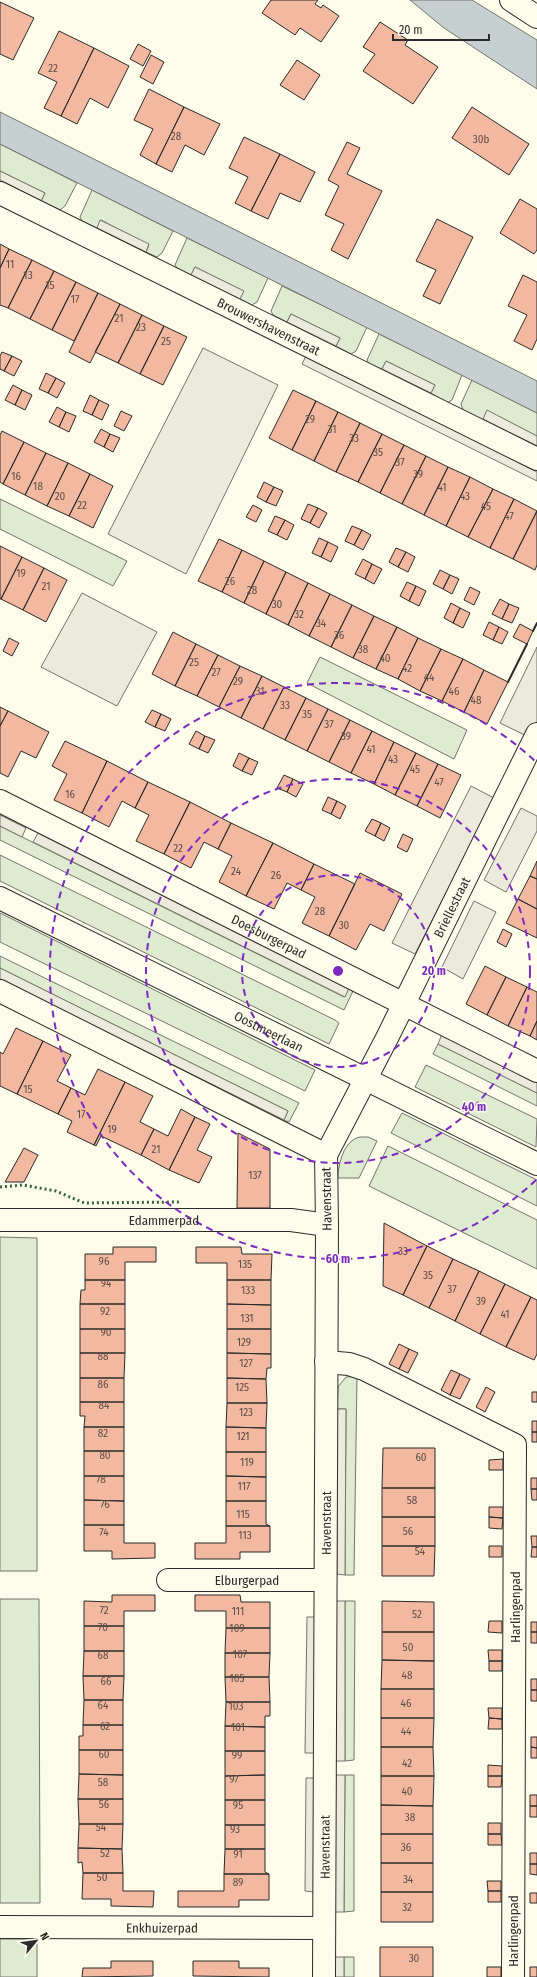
<svg xmlns="http://www.w3.org/2000/svg" width="537" height="1977" font-family="'Fira Sans Condensed',sans-serif">
  <rect width="100%" height="100%" fill="#fdfbea"/>
  <!-- green -->
  <path fill="#deebd1" stroke="#74746e" d="M0,144L77,183L65,206L60,210L41,201L45,193L0,171Z
    M92,190L173,231L162,253L157,257L146,252L149,245L101,220L97,228L82,221L80,217Z
    M187,238L268,278L257,302L252,305L240,299L243,291L195,267L191,275L178,269L175,265Z
    M282,286L367,327L356,351L351,354L336,346L340,338L291,314L287,322L273,315L271,311Z
    M379,334L462,375L452,400L447,403L431,393L435,385L386,361L382,369L369,364L367,360Z
    M472,380L537,413V436L487,411L483,420L463,410L461,404Z
    M0,499L127,561L113,586L0,529Z
    M320,657L467,730L454,759L307,683Z
    M0,826L344,997L349,988L353,991L344,1010L0,840Z
    M0,855L335,1020L339,1023L329,1044L0,881Z
    M0,913L315,1070L305,1091L0,942Z
    M0,956L299,1103L289,1122L284,1120L288,1111L0,968Z
    M438,1044L537,1093V1106L433,1054Z
    M426,1065L537,1119L536,1147L415,1087Z
    M402,1113L537,1180V1206L391,1133Z
    M360,1137H368L377,1141L359,1178H338C338,1164 344,1140 360,1137Z
    M388,1146L537,1220V1269L369,1186Z
    M0,1237L37,1238V1571H0Z
    M357,1376L354,1575H345L346,1409H337L338,1387L346,1377Z
    M0,1599H39L40,1903H0Z
    M345,1601H355L354,1760L345,1761Z
    M345,1775H354V1911L344,1912Z
    M0,1939H37V1977H0Z
    M344,1957H354V1977H344Z"/>
  <!-- parking -->
  <path fill="#eceadb" stroke="#74746e" d="M0,171L45,193L41,201L0,180Z
    M100,220L149,244L146,252L97,228Z
    M195,267L244,291L240,299L191,275Z
    M291,314L340,338L336,346L287,322Z
    M203,348L278,385L186,574L108,534Z
    M306,356L537,472V481L302,364Z
    M386,361L435,385L431,393L382,369Z
    M487,410L537,436V446L483,419Z
    M82,593L157,632L117,706L41,667Z
    M537,647V741L500,723Z
    M471,786L494,798L415,954L392,943Z
    M521,808L537,816V831L506,892L484,880Z
    M0,815L26,828L22,837L0,826Z
    M38,833L349,988L345,997L33,842Z
    M474,901L496,912L463,979L442,967Z
    M0,968L288,1111L284,1120L0,979Z
    M442,1034L537,1081V1093L438,1044Z
    M337,1409H346L345,1575L337,1574Z
    M336,1601H345V1761H335Z
    M307,1617H316L315,1753H305Z
    M336,1775H345L344,1912H334Z
    M306,1778H315L314,1892L305,1891Z
    M335,1957H344V1977H335Z"/>
  <!-- water -->
  <path fill="#c7d0d0" stroke="#74746e" d="M410,0H472L537,40V89L444,28Z
    M0,112L537,381V413L0,144Z"/>
  <!-- building -->
  <path fill="#f2b8a0" stroke="#2b2b2b" d="M271,0H318L315,4L321,8L323,5L339,16L321,42L300,28L295,35L262,13Z
    M0,2L34,18L13,60L0,54Z
    M380,22L408,40L405,45L438,67L413,104L363,71L375,54L363,47Z
    M59,31L94,48L61,116L44,108L57,82L38,73Z
    M138,44L151,51L143,66L130,59Z
    M94,48L129,66L108,108L90,98L77,124L61,116Z
    M151,55L164,62L153,84L140,77Z
    M297,60L320,75L304,100L280,85Z
    M149,89L184,107L156,164L140,155L153,129L134,120Z
    M184,107L220,124L204,155L185,145L172,172L156,164Z
    M472,107L529,144L509,175L452,138Z
    M244,137L280,154L251,211L235,203L248,177L229,168Z
    M347,142L360,148L347,174L382,191L348,259L331,250L344,224L325,215L339,186L328,180Z
    M280,154L315,172L300,202L280,193L268,219L251,211Z
    M520,199L537,209V250L534,254L500,233Z
    M437,219L473,237L440,304L423,296L436,270L416,261Z
    M0,244L9,249L0,268Z
    M9,249L32,260L8,308L0,305V268Z
    M32,260L54,271L30,319L8,308Z
    M54,271L76,282L52,330L30,319Z
    M523,275L537,282V339L532,350L514,341L527,315L508,306Z
    M76,282L98,293L74,341L52,330Z
    M98,293L120,304L90,363L69,352Z
    M120,304L142,315L118,363L95,352Z
    M142,315L164,326L140,374L118,363Z
    M164,326L187,337L163,385L140,374Z
    M2,352L12,356L4,371L0,369V356Z
    M12,356L22,361L14,376L4,371Z
    M46,373L56,378L48,393L39,389Z
    M56,378L65,383L57,398L48,393Z
    M13,385L22,390L15,405L5,400Z
    M22,390L32,395L25,410L15,405Z
    M293,390L316,401L292,450L269,438Z
    M90,395L99,400L92,415L83,411Z
    M99,400L109,405L102,420L92,415Z
    M316,401L338,412L314,461L292,450Z
    M57,407L66,412L59,427L49,422Z
    M121,411L132,416L124,431L114,426Z
    M66,412L76,416L69,432L59,427Z
    M338,412L360,423L336,472L314,461Z
    M360,423L382,434L358,482L336,472Z
    M101,429L110,434L104,447L94,442Z
    M2,431L24,442L3,484L0,482V435Z
    M110,434L120,438L113,452L104,447Z
    M382,434L404,445L380,493L358,482Z
    M24,442L46,453L25,495L3,484Z
    M404,445L426,456L402,504L380,493Z
    M46,453L68,463L47,506L25,495Z
    M426,456L448,467L424,515L402,504Z
    M68,463L90,474L69,516L47,506Z
    M448,467L470,477L446,526L424,515Z
    M90,474L113,486L93,528L69,516Z
    M470,477L493,489L468,537L446,526Z
    M264,482L274,487L266,502L257,497Z
    M274,487L283,491L276,506L266,502Z
    M493,489L514,499L490,548L468,537Z
    M514,499L537,511L513,559L490,548Z
    M308,504L318,508L310,523L301,519Z
    M253,505L262,510L256,522L246,517Z
    M318,508L327,513L319,528L310,523Z
    M537,511V565L535,570L513,559Z
    M275,516L285,520L277,535L268,531Z
    M285,520L294,525L287,540L277,535Z
    M352,526L362,530L354,545L345,541Z
    M362,530L371,535L363,550L354,545Z
    M319,538L328,542L321,557L312,553Z
    M219,539L242,550L222,592L198,581Z
    M328,542L338,547L331,562L321,557Z
    M0,546L22,557L1,599H0Z
    M396,548L406,552L398,567L389,562Z
    M242,550L264,561L244,603L222,592Z
    M406,552L415,557L408,572L398,567Z
    M22,557L44,568L23,610L1,599Z
    M363,559L372,564L365,579L355,574Z
    M264,561L286,572L266,614L244,603Z
    M372,564L382,569L374,584L365,579Z
    M44,568L67,580L46,622L23,610Z
    M440,570L450,575L443,589L433,584Z
    M286,572L308,583L288,625L266,614Z
    M450,575L459,579L452,594L443,589Z
    M407,582L416,586L409,601L400,596Z
    M308,583L330,594L309,636L288,625Z
    M416,586L426,591L419,606L409,601Z
    M470,587L480,592L474,605L464,600Z
    M330,594L352,605L331,647L309,636Z
    M500,599L509,604L502,619L492,614Z
    M451,603L460,608L453,623L444,618Z
    M509,604L519,608L512,623L502,619Z
    M352,605L374,616L353,658L331,647Z
    M460,608L470,613L463,628L453,623Z
    M374,616L397,627L376,669L353,658Z
    M489,622L499,627L493,640L483,635Z
    M520,624L533,631L527,644L513,637Z
    M397,627L418,638L398,679L376,669Z
    M499,627L508,632L502,644L493,640Z
    M173,632L196,644L175,686L152,674Z
    M9,638L19,643L12,656L3,651Z
    M418,638L441,649L420,691L398,679Z
    M196,644L218,655L197,696L175,686Z
    M441,649L463,659L442,701L420,691Z
    M218,655L240,666L219,707L197,696Z
    M463,659L484,670L464,712L442,701Z
    M240,666L262,676L241,718L219,707Z
    M484,670L508,682L487,724L464,712Z
    M262,676L284,687L263,729L241,718Z
    M284,687L306,698L285,740L263,729Z
    M306,698L328,709L307,751L285,740Z
    M0,707L8,711L0,726Z
    M328,709L350,720L329,762L307,751Z
    M152,710L161,714L155,727L145,722Z
    M8,711L49,732L36,758L21,751L8,777L0,773V726Z
    M161,714L171,719L165,731L155,727Z
    M350,720L372,731L351,773L329,762Z
    M196,731L205,736L199,749L189,744Z
    M372,731L394,742L374,784L351,773Z
    M205,736L215,740L208,753L199,749Z
    M65,741L107,761L82,813L54,800L67,774L52,766Z
    M394,742L416,753L395,795L374,784Z
    M239,753L249,758L242,771L233,766Z
    M416,753L438,764L417,806L395,795Z
    M249,758L258,762L252,775L242,771Z
    M107,761L148,782L135,808L122,801L109,827L82,813Z
    M438,764L461,775L440,818L417,806Z
    M284,775L293,779L287,792L277,788Z
    M293,779L303,784L296,797L287,792Z
    M148,782L190,802L164,854L136,841L149,815L135,808Z
    M328,797L337,801L331,814L322,810Z
    M337,801L346,806L340,819L331,814Z
    M190,802L231,823L218,849L204,842L191,868L164,854Z
    M372,819L381,823L375,836L365,831Z
    M231,823L273,843L246,896L219,882L232,856L218,849Z
    M381,823L390,828L384,841L375,836Z
    M403,834L413,839L407,852L397,847Z
    M273,843L314,864L301,890L287,883L274,909L246,896Z
    M537,861V879L530,876Z
    M314,864L355,884L329,936L302,923L315,897L301,890Z
    M360,873L402,894L384,931L370,924L356,950L329,936Z
    M530,876L537,879V909L518,899Z
    M518,899L537,909V938L506,923Z
    M503,929L512,934L506,947L497,942Z
    M485,966L506,977L487,1015L466,1004Z
    M506,977L527,987L508,1026L487,1015Z
    M527,987L537,992V1021L530,1036L508,1026Z
    M537,1021V1040L530,1036Z
    M16,1028L43,1041L17,1094L0,1086V1052L3,1054Z
    M43,1041L71,1055L57,1081L71,1088L58,1114L17,1094Z
    M98,1069L125,1082L94,1145L67,1132L72,1121L58,1114L71,1088L85,1095Z
    M125,1082L153,1096L140,1122L154,1129L141,1155L101,1136L96,1146L94,1145Z
    M181,1109L195,1117L169,1170L141,1155L154,1129L168,1136Z
    M195,1117L210,1124L197,1150L212,1157L199,1183L169,1170Z
    M238,1133L270,1149V1208H237Z
    M24,1148L38,1155L24,1182H5Z
    M384,1223L427,1246L403,1295L383,1286Z
    M427,1246L453,1259L429,1308L403,1295Z
    M113,1247H156V1262H125V1280H85V1254H113Z
    M196,1247H241L242,1254H272L271,1280H227V1263H196Z
    M453,1259L479,1271L455,1321L429,1308Z
    M479,1271L505,1284L480,1334L455,1321Z
    M85,1280H125V1304H80L81,1290H85Z
    M227,1280H271V1305L227,1304Z
    M505,1284L531,1297L506,1347L480,1334Z
    M531,1297L537,1300V1354L534,1360L506,1347Z
    M80,1304H125V1329H80Z
    M227,1304L271,1305V1329H227Z
    M80,1329H125V1353H80Z
    M227,1329H271V1354L227,1353Z
    M399,1344L409,1349L399,1369L389,1364Z
    M409,1349L418,1353L408,1373L399,1369Z
    M80,1353H125L124,1378H80Z
    M227,1353L271,1354V1368H267L266,1379L227,1378Z
    M451,1370L460,1374L450,1395L441,1390Z
    M460,1374L470,1379L460,1399L450,1395Z
    M80,1378H124V1402H80Z
    M227,1378L266,1379L267,1403H227Z
    M486,1387L495,1392L485,1412L476,1407Z
    M532,1392H537V1402H532Z
    M80,1402H124V1427H84L85,1416H80Z
    M227,1403H267L266,1428L226,1427Z
    M532,1421H537V1432H532Z
    M84,1427H124V1451H84Z
    M226,1427L266,1428V1452H226Z
    M532,1432H537V1442H532Z
    M383,1448H435V1488H382Z
    M84,1451H124V1476H84Z
    M226,1452H266V1477L226,1476Z
    M503,1459V1470H489V1460Z
    M84,1476H124V1501L84,1500Z
    M226,1476L266,1477V1501H226Z
    M531,1478H537V1489H531Z
    M382,1488H435V1517H382Z
    M531,1489H537V1500H532Z
    M84,1500L124,1501V1525H84Z
    M226,1501H266V1524L270,1526H226Z
    M489,1507H503V1518L489,1517Z
    M382,1517H435V1546H382Z
    M489,1517L503,1518L502,1529L489,1528Z
    M84,1525H124V1543H155V1558L112,1559V1551H84Z
    M226,1526H270V1552H240V1559H195V1543H226Z
    M531,1536H537V1547H532Z
    M382,1546H435L434,1576H382Z
    M489,1546H502V1557H489Z
    M532,1547H537V1557H531Z
    M112,1595H155V1611H124V1626H84V1601L112,1602Z
    M195,1595H240L241,1602H270V1628H226V1611H195Z
    M382,1601L434,1602V1632H382Z
    M489,1621H502V1633L488,1632Z
    M531,1622H537V1632H531Z
    M84,1626H124V1651H84Z
    M226,1628H270V1653H225Z
    M382,1632H434V1661L382,1660Z
    M531,1632H537V1643H531Z
    M488,1650H502V1661H489Z
    M84,1651H124V1676H83Z
    M225,1653H270L269,1677H225Z
    M382,1660L434,1661V1689H381Z
    M489,1661H502V1671H489Z
    M83,1676H124L123,1700H84Z
    M225,1677H269L270,1702H226Z
    M531,1679H537V1690H531Z
    M381,1689H434V1718H381Z
    M531,1690H537V1701H531Z
    M84,1700H123V1725H83Z
    M226,1702H270V1716H265V1727L225,1726Z
    M488,1708H502V1719L489,1718Z
    M381,1718H434L433,1747H381Z
    M489,1718L502,1719V1729H488Z
    M83,1725H123V1750H79V1736H83Z
    M225,1726L265,1727V1751H225Z
    M531,1737H537V1748L531,1747Z
    M381,1747H433L434,1776H381Z
    M531,1747L537,1748V1758H531Z
    M79,1750H123V1775L79,1774Z
    M225,1751H265V1775L225,1776Z
    M488,1765L502,1766V1776H488Z
    M79,1774L123,1775V1799H78Z
    M265,1775V1800H225V1776Z
    M381,1776H434L433,1806L381,1805Z
    M488,1776H502L501,1787H488Z
    M530,1795H537V1806H530Z
    M78,1799H123V1824H79Z
    M225,1800H265V1825H225Z
    M381,1805L433,1806V1834H381Z
    M530,1806H537V1817H530Z
    M488,1823H501V1834H488Z
    M79,1824H123L122,1849L78,1848Z
    M225,1825H265V1849H225Z
    M381,1834H433V1863H381Z
    M488,1834H501L502,1845H488Z
    M78,1848L122,1849L123,1873H83L82,1862L78,1863Z
    M225,1849H265V1872L269,1874H224Z
    M530,1853H537V1864H530Z
    M381,1863H433V1892H381Z
    M530,1864H537V1875L530,1874Z
    M83,1873H123V1891H154L153,1907L111,1906V1899H82Z
    M224,1874H269V1900H239V1907H178V1891H224Z
    M487,1881H501V1891H488Z
    M488,1891H501V1902H488Z
    M381,1892H433V1922H381Z
    M530,1893H537V1903H530Z
    M380,1947H433V1977H380Z
    M111,1961H153V1976L82,1977L83,1968H111Z
    M193,1961H239V1968H269V1977L193,1976Z
    M487,1967H501V1977H487Z
    M530,1967H537V1977H530Z"/>
  <g fill="none" stroke-linecap="round" stroke-linejoin="round">
    <defs>
      <g id="minor">
        <path d="M511,0L537,17"/>
        <path id="s1" d="M0,193L537,459"/>
        <path id="s2" d="M0,801L537,1071"/>
        <path id="s3" d="M0,898L537,1164"/>
        <path d="M0,991L326,1155"/>
        <path id="s4" d="M0,1220H291L327,1225"/>
        <path d="M326,1362L349,1364L364,1369L515,1445L513,1977"/>
        <path id="s5" d="M168,1580H325"/>
        <path id="s6" d="M0,1927L324,1928"/>
        <path id="s7" d="M324,1977L327,1225L326,1155L387,1038L537,734"/>
      </g>
    </defs>
    <!-- minor casing -->
    <use href="#minor" stroke="#2b2b2b" stroke-width="24"/>
    <!-- minor -->
    <use href="#minor" stroke="#fdfbea" stroke-width="22"/>
    <!-- hedge -->
    <path stroke="#34623c" stroke-width="3" stroke-dasharray="2 3" stroke-linecap="butt" d="M0,1187L23,1185L56,1191L84,1203L179,1202"/>
    <!-- wall -->
    <path stroke="#2b2b2b" stroke-width="2" d="M533,631L537,623
      M508,682L527,644"/>
  </g>
  <!-- distance rings -->
  <g fill="none" stroke="#7b2cbf" stroke-width="2" stroke-dasharray="7 5">
    <circle cx="338" cy="971" r="96"/>
    <circle cx="338" cy="971" r="192"/>
    <path d="M536 1180A288 288 0 1 1 536 762"/>
  </g>
  <g text-anchor="middle" stroke-width="3" stroke-linejoin="round" paint-order="stroke">
    <!-- number labels -->
    <g font-size="11" fill="#5d4e48">
      <text x="53" y="72">22</text>
      <text x="176" y="140">28</text>
      <text x="481" y="143">30b</text>
      <text x="10" y="268">11</text>
      <text x="28" y="279">13</text>
      <text x="50" y="289">15</text>
      <text x="75" y="303">17</text>
      <text x="119" y="322">21</text>
      <text x="141" y="331">23</text>
      <text x="166" y="345">25</text>
      <text x="310" y="423">29</text>
      <text x="332" y="433">31</text>
      <text x="354" y="442">33</text>
      <text x="378" y="456">35</text>
      <text x="400" y="466">37</text>
      <text x="418" y="478">39</text>
      <text x="16" y="480">16</text>
      <text x="38" y="490">18</text>
      <text x="442" y="491">41</text>
      <text x="60" y="500">20</text>
      <text x="465" y="500">43</text>
      <text x="82" y="509">22</text>
      <text x="486" y="510">45</text>
      <text x="509" y="520">47</text>
      <text x="21" y="577">19</text>
      <text x="230" y="585">26</text>
      <text x="46" y="590">21</text>
      <text x="252" y="594">28</text>
      <text x="277" y="608">30</text>
      <text x="299" y="618">32</text>
      <text x="321" y="627">34</text>
      <text x="339" y="639">36</text>
      <text x="363" y="653">38</text>
      <text x="385" y="662">40</text>
      <text x="194" y="666">25</text>
      <text x="407" y="672">42</text>
      <text x="216" y="676">27</text>
      <text x="429" y="681">44</text>
      <text x="238" y="685">29</text>
      <text x="260" y="695">31</text>
      <text x="454" y="695">46</text>
      <text x="476" y="704">48</text>
      <text x="285" y="709">33</text>
      <text x="307" y="718">35</text>
      <text x="329" y="728">37</text>
      <text x="346" y="740">39</text>
      <text x="371" y="753">41</text>
      <text x="393" y="763">43</text>
      <text x="415" y="773">45</text>
      <text x="439" y="786">47</text>
      <text x="70" y="798">16</text>
      <text x="178" y="852">22</text>
      <text x="236" y="875">24</text>
      <text x="276" y="879">26</text>
      <text x="320" y="915">28</text>
      <text x="344" y="929">30</text>
      <text x="28" y="1093">15</text>
      <text x="81" y="1118">17</text>
      <text x="112" y="1133">19</text>
      <text x="156" y="1153">21</text>
      <text x="255" y="1179">137</text>
      <text x="403" y="1255">33</text>
      <text x="104" y="1265">96</text>
      <text x="245" y="1268">135</text>
      <text x="428" y="1279">35</text>
      <text x="106" y="1287">94</text>
      <text x="452" y="1293">37</text>
      <text x="248" y="1294">133</text>
      <text x="481" y="1305">39</text>
      <text x="105" y="1315">92</text>
      <text x="505" y="1318">41</text>
      <text x="247" y="1322">131</text>
      <text x="106" y="1336">90</text>
      <text x="244" y="1346">129</text>
      <text x="103" y="1360">88</text>
      <text x="246" y="1367">127</text>
      <text x="103" y="1388">86</text>
      <text x="242" y="1391">125</text>
      <text x="104" y="1409">84</text>
      <text x="246" y="1416">123</text>
      <text x="103" y="1437">82</text>
      <text x="243" y="1440">121</text>
      <text x="105" y="1459">80</text>
      <text x="421" y="1461">60</text>
      <text x="247" y="1466">119</text>
      <text x="101" y="1483">78</text>
      <text x="244" y="1490">117</text>
      <text x="412" y="1504">58</text>
      <text x="105" y="1508">76</text>
      <text x="243" y="1518">115</text>
      <text x="408" y="1535">56</text>
      <text x="104" y="1536">74</text>
      <text x="245" y="1539">113</text>
      <text x="420" y="1555">54</text>
      <text x="104" y="1614">72</text>
      <text x="238" y="1615">111</text>
      <text x="417" y="1618">52</text>
      <text x="103" y="1631">70</text>
      <text x="237" y="1632">109</text>
      <text x="408" y="1651">50</text>
      <text x="240" y="1658">107</text>
      <text x="103" y="1659">68</text>
      <text x="407" y="1679">48</text>
      <text x="237" y="1682">105</text>
      <text x="106" y="1685">66</text>
      <text x="406" y="1707">46</text>
      <text x="103" y="1709">64</text>
      <text x="236" y="1710">103</text>
      <text x="105" y="1730">62</text>
      <text x="238" y="1731">101</text>
      <text x="406" y="1735">44</text>
      <text x="104" y="1758">60</text>
      <text x="237" y="1759">99</text>
      <text x="407" y="1767">42</text>
      <text x="234" y="1783">97</text>
      <text x="103" y="1786">58</text>
      <text x="407" y="1795">40</text>
      <text x="104" y="1808">56</text>
      <text x="238" y="1809">95</text>
      <text x="410" y="1821">38</text>
      <text x="101" y="1831">54</text>
      <text x="235" y="1833">93</text>
      <text x="406" y="1851">36</text>
      <text x="105" y="1857">52</text>
      <text x="238" y="1858">91</text>
      <text x="102" y="1881">50</text>
      <text x="408" y="1883">34</text>
      <text x="238" y="1886">89</text>
      <text x="407" y="1911">32</text>
      <text x="414" y="1962">30</text>
    </g>
    <!-- street labels -->
    <g font-size="13" fill="#2b2b2b" stroke="#fdfbea">
      <text dy="5" stroke="none"><textPath href="#s1" startOffset="300">Brouwershavenstraat</textPath></text>
      <text dy="5" stroke="none"><textPath href="#s7" startOffset="1100">Briellestraat</textPath></text>
      <text dy="5" stroke="none"><textPath href="#s2" startOffset="301">Doesburgerpad</textPath></text>
      <text dy="5" stroke="none"><textPath href="#s3" startOffset="300">Oostmeerlaan</textPath></text>
      <text transform="translate(326 1199) rotate(-91)" y="5">Havenstraat</text>
      <text dy="5" stroke="none"><textPath href="#s4" startOffset="164">Edammerpad</textPath></text>
      <text dy="5" stroke="none"><textPath href="#s7" startOffset="454">Havenstraat</textPath></text>
      <text dy="5" stroke="none"><textPath href="#s5" startOffset="79">Elburgerpad</textPath></text>
      <text transform="translate(515 1607) rotate(-90)" y="5">Harlingenpad</text>
      <text dy="5" stroke="none"><textPath href="#s7" startOffset="130">Havenstraat</textPath></text>
      <text dy="5" stroke="none"><textPath href="#s6" startOffset="162">Enkhuizerpad</textPath></text>
      <text transform="translate(513 1931) rotate(-90)" y="5">Harlingenpad</text>
    </g>
  </g>
  <circle cx="338" cy="971" r="6" fill="#7b2cbf" stroke="#fdfbea" stroke-width="2"/>
  <g font-size="12" text-anchor="middle" font-weight="bold" fill="#7b2cbf" stroke="#fdfbea" stroke-width="3" stroke-linejoin="round" paint-order="stroke">
    <text x="434" y="975">20 m</text>
    <text x="474" y="1111">40 m</text>
    <text x="338" y="1263">60 m</text>
  </g>
  <!-- north arrow -->
  <g transform="translate(36 1941) rotate(61)" stroke="#fdfbea" stroke-width="3" paint-order="stroke">
  <path d="M0-3L7 15L0 10L-7 15Z" fill="#2b2b2b"/>
  <text y="-6" font-size="11" font-weight="bold" text-anchor="middle" fill="#2b2b2b">N</text>
  </g>
  <!-- scale -->
  <path d="M393 34v6h96v-6" fill="none" stroke="#2b2b2b" stroke-width="2"/>
  <text x="399" y="34" font-size="12" fill="#2b2b2b" stroke="#fdfbea" stroke-width="3" paint-order="stroke">20 m</text>
</svg>
